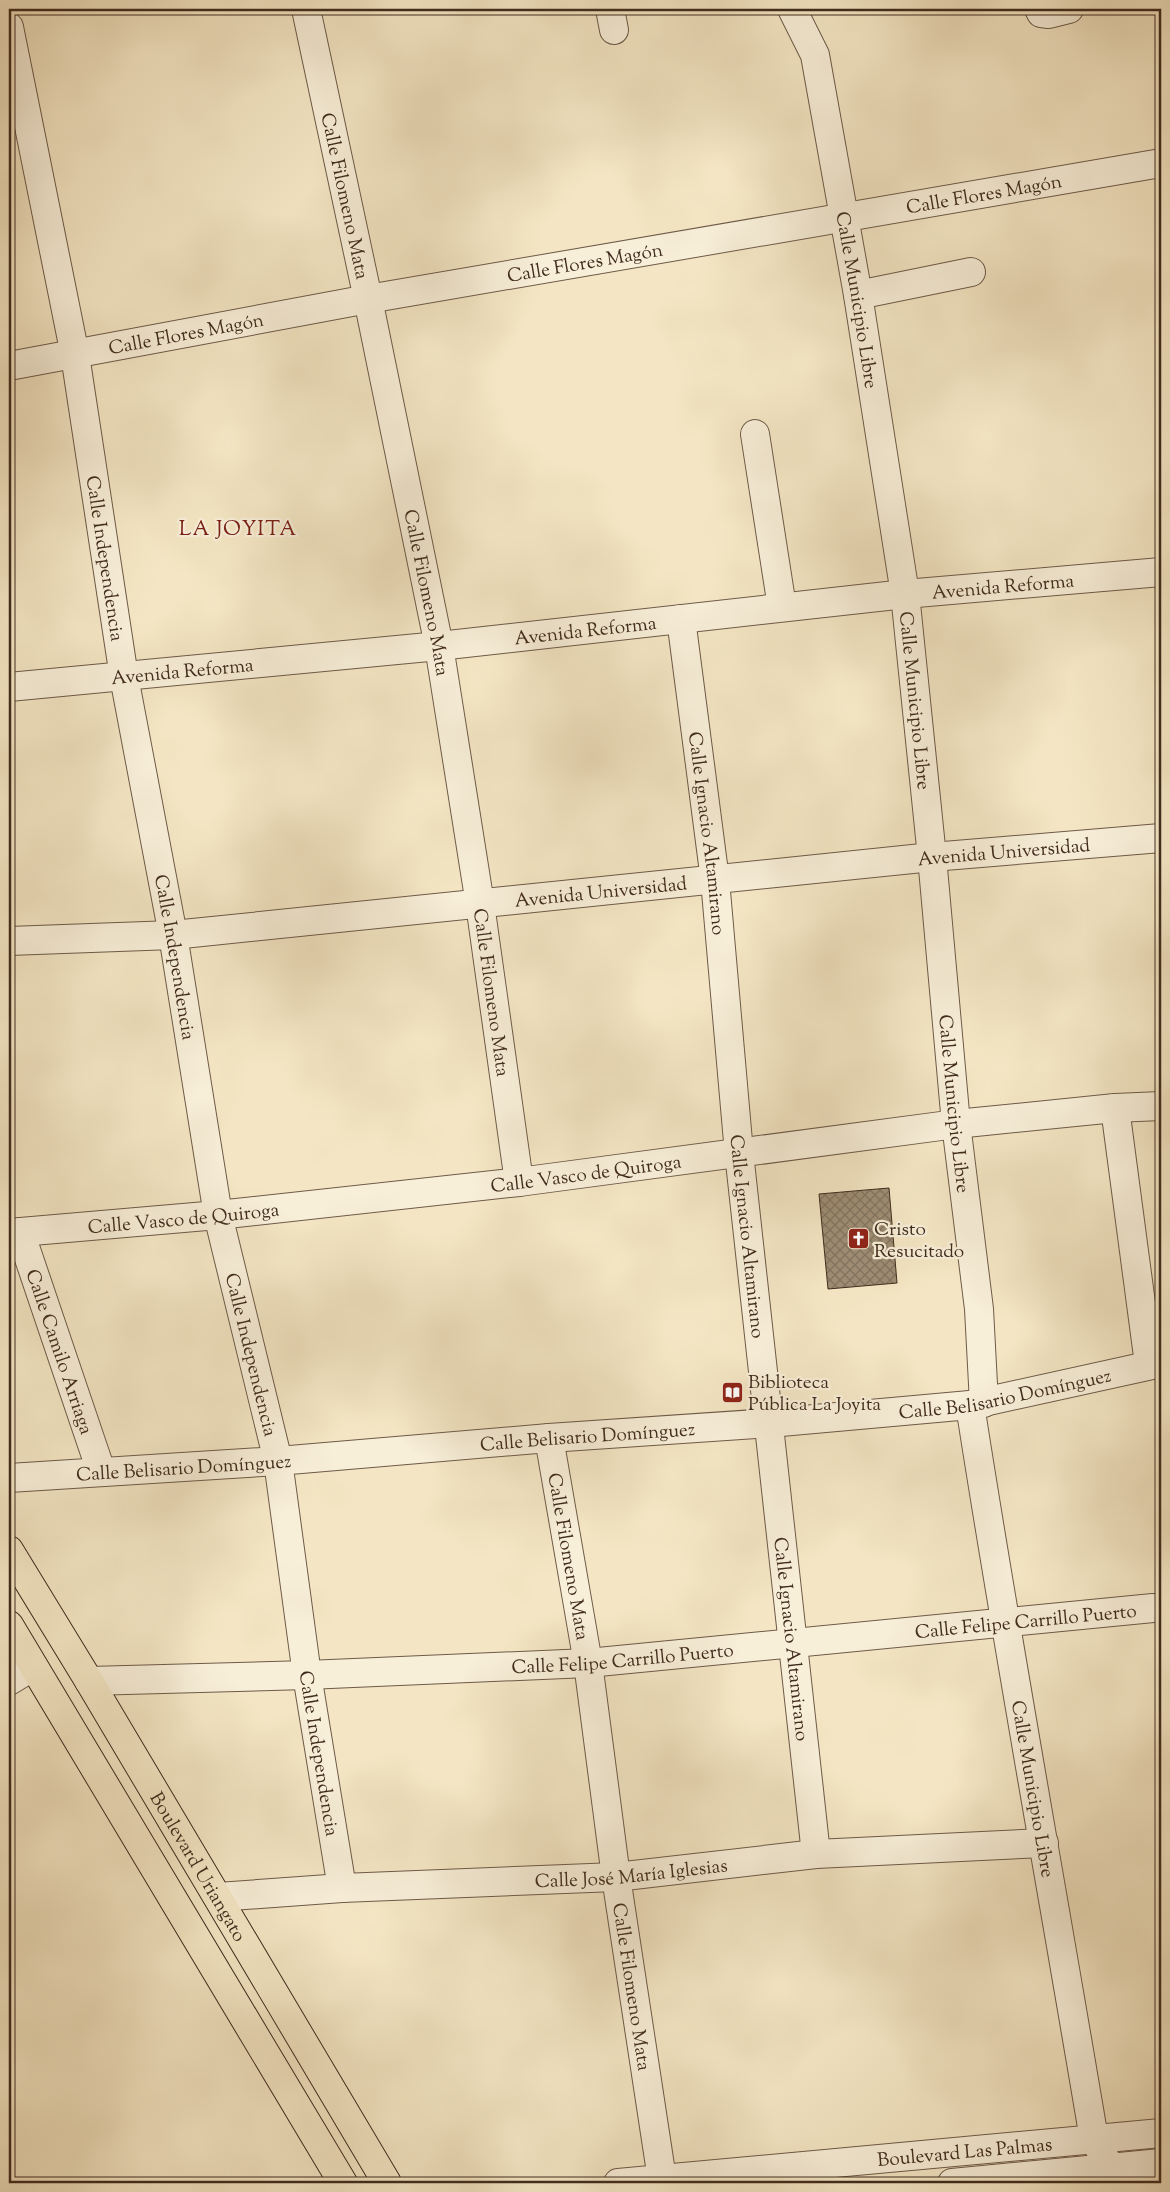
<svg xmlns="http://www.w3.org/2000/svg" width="1170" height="2192" font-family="'Sorts Mill Goudy',serif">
  <defs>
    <pattern id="building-cross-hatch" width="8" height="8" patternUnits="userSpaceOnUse" patternTransform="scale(1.25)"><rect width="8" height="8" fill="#9e8d74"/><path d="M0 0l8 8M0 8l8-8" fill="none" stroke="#82735f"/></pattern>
  </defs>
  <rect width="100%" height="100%" fill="#f4e6c4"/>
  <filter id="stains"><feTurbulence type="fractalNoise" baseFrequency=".004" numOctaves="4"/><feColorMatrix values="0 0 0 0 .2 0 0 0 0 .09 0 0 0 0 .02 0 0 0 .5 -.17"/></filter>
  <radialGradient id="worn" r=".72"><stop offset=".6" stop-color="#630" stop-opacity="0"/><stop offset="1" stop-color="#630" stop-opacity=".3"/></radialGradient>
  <!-- building -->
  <path fill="url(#building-cross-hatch)" stroke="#402c1e" d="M889,1188L897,1283L828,1289L819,1194Z"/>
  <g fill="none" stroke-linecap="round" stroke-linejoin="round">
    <defs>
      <g id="minor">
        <path id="s1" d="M306,9L368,299L439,646L480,904L519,1182"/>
        <path d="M610,9L614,30"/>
        <path id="s2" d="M792,9L815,55L858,295L905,594L932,857L956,1124L979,1309L984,1403"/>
        <path d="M1039,9L1041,13L1049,14L1069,9"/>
        <path id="s3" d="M9,27L75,355L124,677L173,935L218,1215L278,1461L307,1675L342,1888"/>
        <path d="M858,295L971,272"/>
        <path id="s4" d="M9,366L368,299L1161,163"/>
        <path d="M755,434L782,607"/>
        <path id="s5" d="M681,619L715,880L739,1153L816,1854"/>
        <path id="s6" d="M9,687L439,646L905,594L1161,572"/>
        <path id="s7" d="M9,941L173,935L932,857L1161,838"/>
        <path d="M1115,1108L1149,1364"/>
        <path id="s8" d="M20,1232L101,1471"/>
        <path id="s9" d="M9,1233L218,1215L519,1182L956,1124L1115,1108L1161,1106"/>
        <path id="s10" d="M970,1405C1008,1650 1053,1894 1094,2139L1110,2167L1113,2183"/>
        <path id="s11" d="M549,1438L588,1663L616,1877L662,2179"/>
        <path id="s12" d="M9,1478L278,1461L549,1438L770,1423L970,1405L1161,1363"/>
        <path d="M9,1681L32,1667"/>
        <path id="s13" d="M89,1681L307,1675L588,1663L1153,1608"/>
        <path id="s14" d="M218,1897L342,1888L616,1877L816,1854L1044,1843"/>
        <path id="s15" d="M618,2183L1161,2133"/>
        <path d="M952,2183L1161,2163"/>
      </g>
      <g id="major">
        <path id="s16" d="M9,1550L89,1681L387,2183"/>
        <path d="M9,1625L343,2183"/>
      </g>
    </defs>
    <!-- minor casing -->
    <use href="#minor" stroke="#6d5a48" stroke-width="30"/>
    <!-- major casing -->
    <use href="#major" stroke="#402c1e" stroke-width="30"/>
    <!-- minor -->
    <use href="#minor" stroke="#f8efd9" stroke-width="28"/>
    <!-- major -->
    <use href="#major" stroke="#f4e6c4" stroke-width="28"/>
  </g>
  <!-- icons -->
  <defs>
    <symbol id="church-square" viewBox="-11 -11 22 22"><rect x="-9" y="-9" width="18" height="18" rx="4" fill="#8f2418" stroke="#f8efd9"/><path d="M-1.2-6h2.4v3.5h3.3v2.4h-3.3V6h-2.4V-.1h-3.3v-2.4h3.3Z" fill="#fff"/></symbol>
    <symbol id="library-square" viewBox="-11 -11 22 22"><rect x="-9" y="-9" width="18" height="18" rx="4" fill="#8f2418" stroke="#f8efd9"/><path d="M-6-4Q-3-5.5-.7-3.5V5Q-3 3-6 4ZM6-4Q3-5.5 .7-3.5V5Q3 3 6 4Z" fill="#fff"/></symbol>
  </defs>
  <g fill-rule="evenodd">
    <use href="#church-square" x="846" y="1226" width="25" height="25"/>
    <use href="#library-square" x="720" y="1380" width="25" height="25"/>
  </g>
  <g text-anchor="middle" stroke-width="4.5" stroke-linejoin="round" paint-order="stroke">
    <!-- street labels -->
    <g font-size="19" fill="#402c1e" stroke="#f8efd9">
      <text dy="7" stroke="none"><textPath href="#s4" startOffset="990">Calle Flores Magón</textPath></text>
      <text dy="7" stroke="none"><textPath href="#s1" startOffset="191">Calle Filomeno Mata</textPath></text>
      <text dy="7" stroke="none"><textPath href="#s4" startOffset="585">Calle Flores Magón</textPath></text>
      <text dy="7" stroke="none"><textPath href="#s2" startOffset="300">Calle Municipio Libre</textPath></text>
      <text dy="7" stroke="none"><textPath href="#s4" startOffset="180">Calle Flores Magón</textPath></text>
      <text dy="7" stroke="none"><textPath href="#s3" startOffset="540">Calle Independencia</textPath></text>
      <text dy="7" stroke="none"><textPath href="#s6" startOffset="999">Avenida Reforma</textPath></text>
      <text dy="7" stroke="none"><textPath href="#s1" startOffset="596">Calle Filomeno Mata</textPath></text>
      <text dy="7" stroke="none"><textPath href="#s6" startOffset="579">Avenida Reforma</textPath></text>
      <text dy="7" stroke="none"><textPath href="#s6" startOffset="174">Avenida Reforma</textPath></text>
      <text dy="7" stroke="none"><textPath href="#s2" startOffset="705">Calle Municipio Libre</textPath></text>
      <text dy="7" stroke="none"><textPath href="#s5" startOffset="216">Calle Ignacio Altamirano</textPath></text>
      <text dy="7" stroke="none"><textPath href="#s7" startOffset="999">Avenida Universidad</textPath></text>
      <text dy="7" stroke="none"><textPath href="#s7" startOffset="594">Avenida Universidad</textPath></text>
      <text dy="7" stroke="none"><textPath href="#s3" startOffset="945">Calle Independencia</textPath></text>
      <text dy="7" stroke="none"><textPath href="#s1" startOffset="1001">Calle Filomeno Mata</textPath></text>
      <text dy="7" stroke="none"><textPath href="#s2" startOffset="1110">Calle Municipio Libre</textPath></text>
      <text dy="7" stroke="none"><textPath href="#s9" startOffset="580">Calle Vasco de Quiroga</textPath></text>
      <text dy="7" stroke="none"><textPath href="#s9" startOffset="175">Calle Vasco de Quiroga</textPath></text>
      <text dy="7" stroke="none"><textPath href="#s5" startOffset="621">Calle Ignacio Altamirano</textPath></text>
      <text dy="7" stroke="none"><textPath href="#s8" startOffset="126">Calle Camilo Arriaga</textPath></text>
      <text dy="7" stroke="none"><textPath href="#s3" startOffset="1350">Calle Independencia</textPath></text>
      <text dy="7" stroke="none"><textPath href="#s12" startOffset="1000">Calle Belisario Domínguez</textPath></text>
      <text dy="7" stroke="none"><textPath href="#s12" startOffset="580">Calle Belisario Domínguez</textPath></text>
      <text dy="7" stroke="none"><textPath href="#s12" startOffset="175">Calle Belisario Domínguez</textPath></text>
      <text dy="7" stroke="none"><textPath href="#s11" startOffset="120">Calle Filomeno Mata</textPath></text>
      <text dy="7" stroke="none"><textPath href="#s13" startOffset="939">Calle Felipe Carrillo Puerto</textPath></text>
      <text dy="7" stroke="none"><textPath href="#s5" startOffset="1026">Calle Ignacio Altamirano</textPath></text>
      <text dy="7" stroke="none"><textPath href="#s13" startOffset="534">Calle Felipe Carrillo Puerto</textPath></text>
      <text dy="7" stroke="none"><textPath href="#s3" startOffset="1755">Calle Independencia</textPath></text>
      <text dy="7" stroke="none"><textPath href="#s10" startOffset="389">Calle Municipio Libre</textPath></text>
      <text dy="7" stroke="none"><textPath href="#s16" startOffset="369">Boulevard Uriangato</textPath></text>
      <text dy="7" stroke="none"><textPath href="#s14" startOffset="414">Calle José María Iglesias</textPath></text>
      <text dy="7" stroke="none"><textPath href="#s11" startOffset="555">Calle Filomeno Mata</textPath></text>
      <text dy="7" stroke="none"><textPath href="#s15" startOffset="348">Boulevard Las Palmas</textPath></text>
    </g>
    <!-- poi labels -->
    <g font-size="19" fill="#402c1e" stroke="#f8efd9" text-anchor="start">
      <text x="874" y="1235">Cristo<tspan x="874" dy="22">Resucitado</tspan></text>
      <text x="748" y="1388">Biblioteca<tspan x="748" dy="22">Pública La Joyita</tspan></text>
    </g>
    <!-- quarter labels -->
    <g font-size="21" letter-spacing="1" fill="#7a1f14" stroke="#f8efd9">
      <text x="238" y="535">LA JOYITA</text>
    </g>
  </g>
  <!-- margin -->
  <rect width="1170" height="2192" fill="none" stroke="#f4e6c4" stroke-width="30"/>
  <rect x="10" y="10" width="1150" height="2172" fill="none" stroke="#402c1e" stroke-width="2.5"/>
  <rect x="15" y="15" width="1140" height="2162" fill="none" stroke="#402c1e"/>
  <rect width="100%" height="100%" filter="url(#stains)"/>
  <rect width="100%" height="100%" fill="url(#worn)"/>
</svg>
